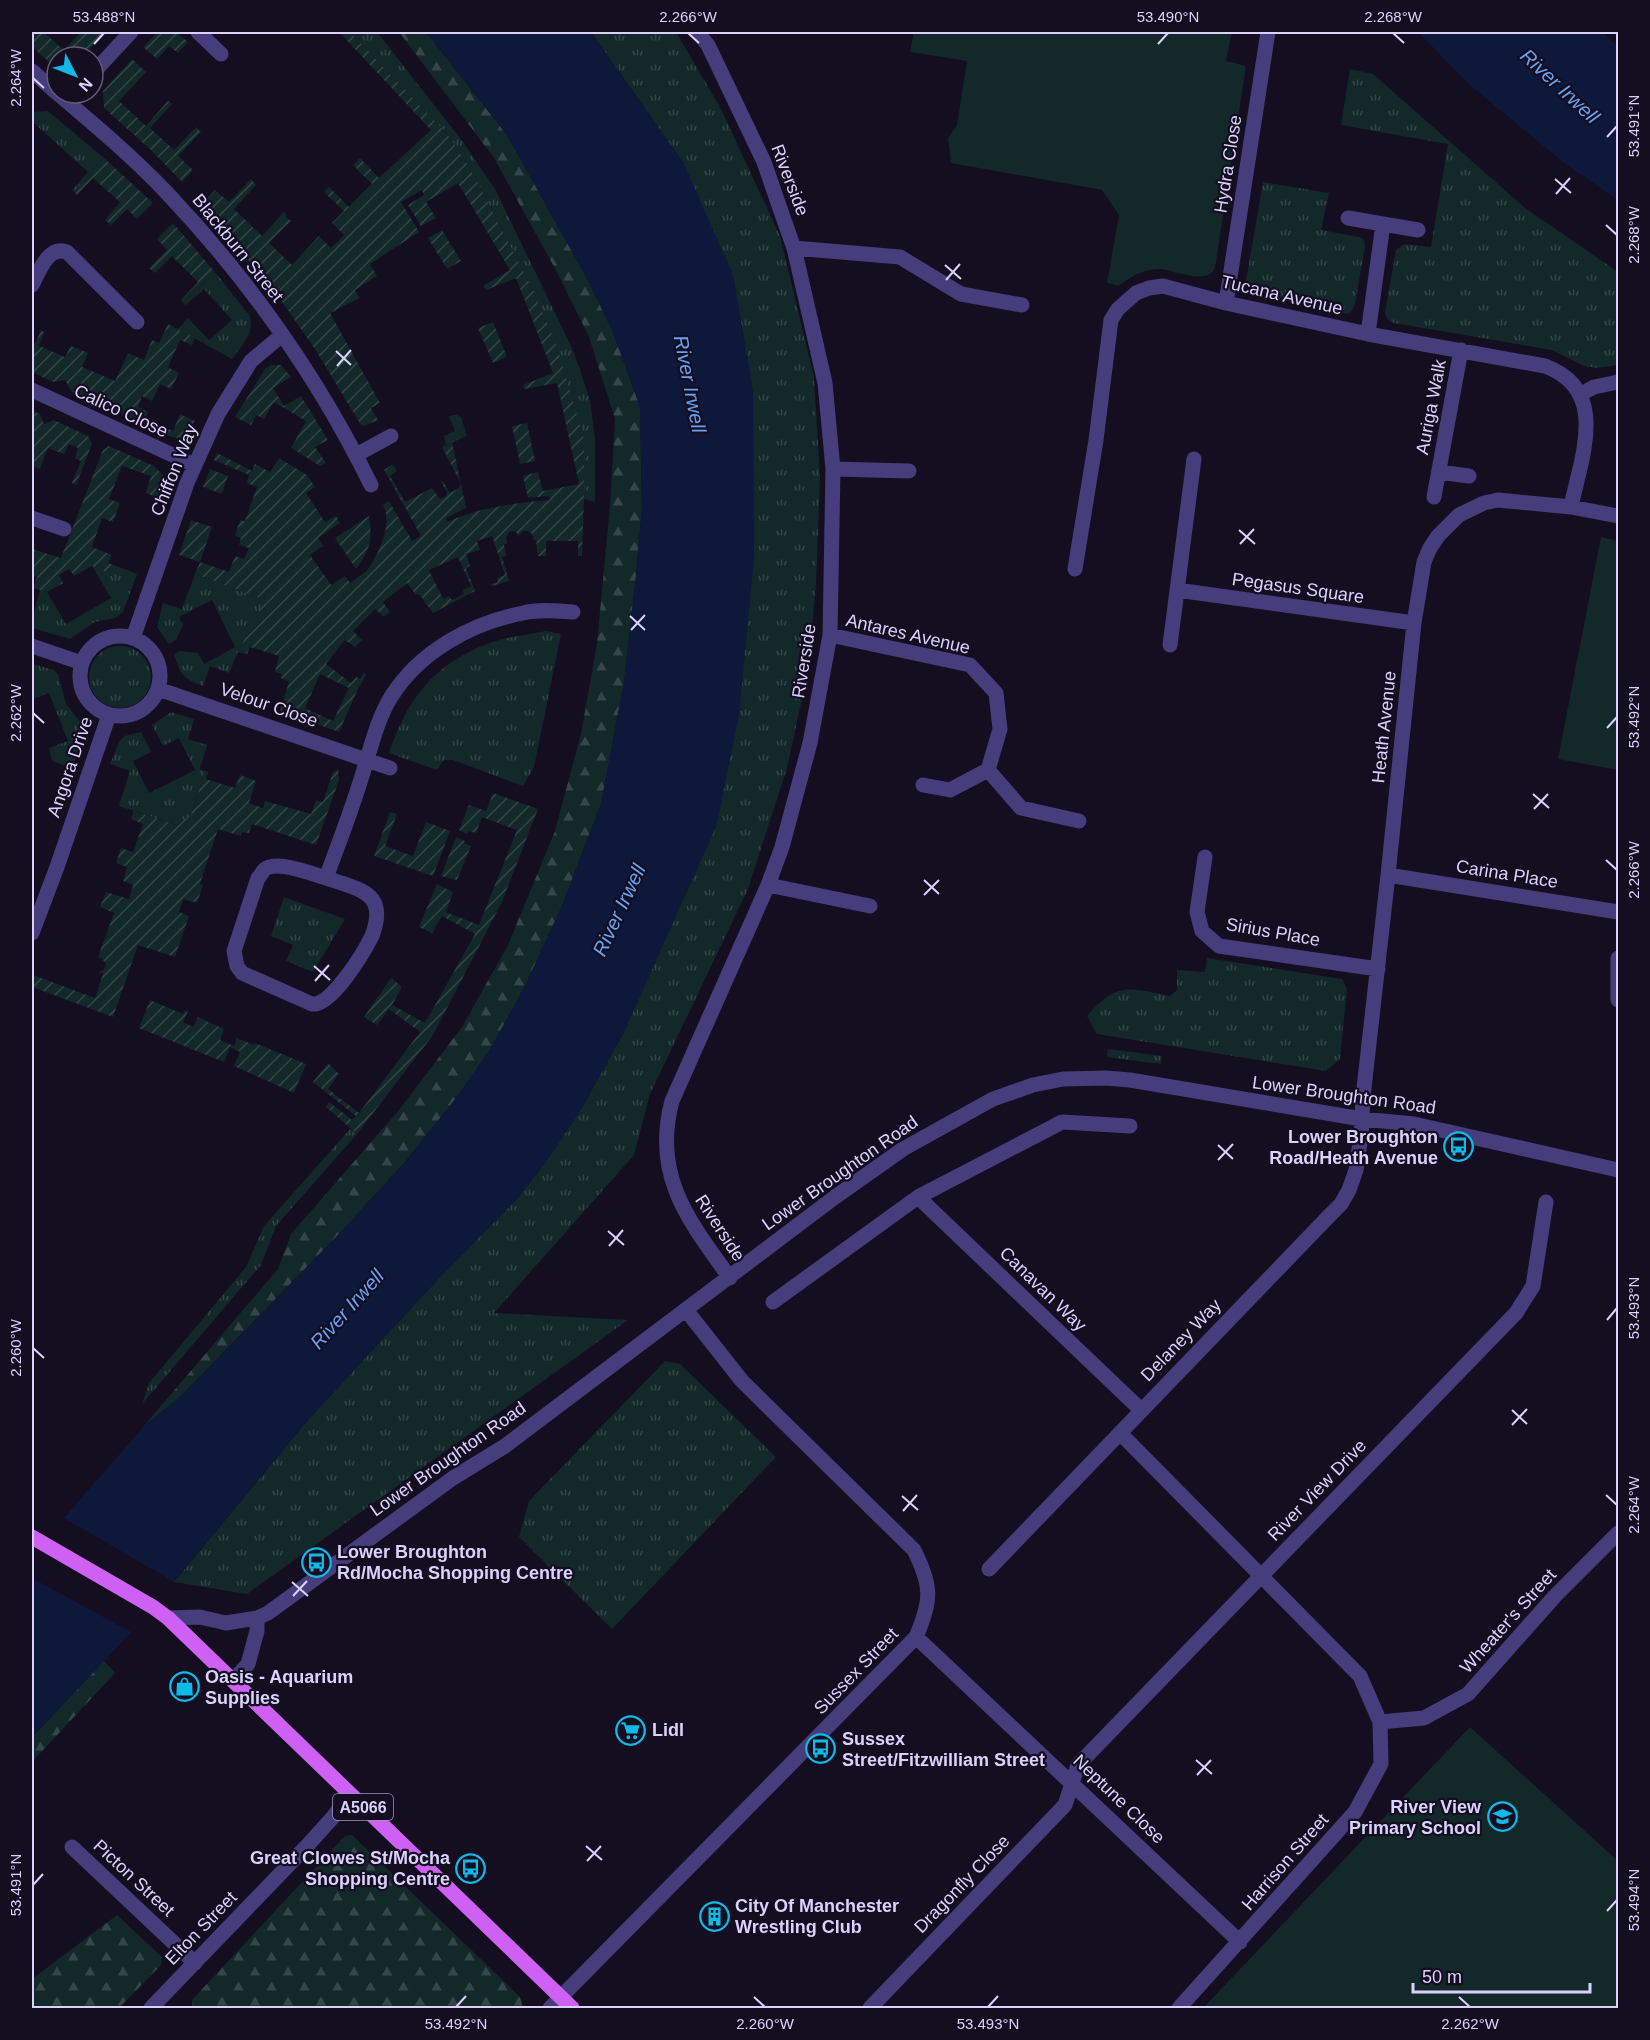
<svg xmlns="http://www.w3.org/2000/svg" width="1650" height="2040" font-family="Helvetica,sans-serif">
  <defs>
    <pattern id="grass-tufts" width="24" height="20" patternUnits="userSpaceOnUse" patternTransform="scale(1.5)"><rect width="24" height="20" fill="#122829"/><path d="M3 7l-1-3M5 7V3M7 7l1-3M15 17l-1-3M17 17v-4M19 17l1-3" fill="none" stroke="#344649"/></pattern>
    <pattern id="forest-firs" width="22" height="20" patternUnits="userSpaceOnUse" patternTransform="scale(1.5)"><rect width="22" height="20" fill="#122829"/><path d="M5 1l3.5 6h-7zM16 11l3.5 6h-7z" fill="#344649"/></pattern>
    <pattern id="garden-furrows" width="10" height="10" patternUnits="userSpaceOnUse" patternTransform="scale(1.5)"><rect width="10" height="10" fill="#122829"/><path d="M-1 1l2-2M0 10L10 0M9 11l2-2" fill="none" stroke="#344649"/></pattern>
  </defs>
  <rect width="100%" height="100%" fill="#140e20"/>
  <!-- grass -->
  <path fill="url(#grass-tufts)" d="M350,32H377L463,142L495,189L573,350L590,400L595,439V502L584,499V439L533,290L471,170L448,135Z
    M591,32H676L721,109L780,236L814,377L820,477L816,584L808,671L787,768L748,889L650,1094L634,1155L494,1313L628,1320L247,1594L174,1582L307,1421L439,1278L515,1201L545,1163L580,1111L624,1032L684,164Z
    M1350,69L1373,74L1525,208L1618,272V365L1597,368L1584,366L1552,350L1394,323L1387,319L1385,312L1396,250L1404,244L1431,247L1448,144L1341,125Z
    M48,111L104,158L74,192L72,190L88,172L34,123L32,125V112Z
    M1263,182L1329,193L1321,230L1360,237L1364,240L1365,247L1355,304L1351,312L1346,314L1254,291L1249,288L1246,281Z
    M215,272L249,315C256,332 242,345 232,359L178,329L188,318L209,340L232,320L204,289L186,305L183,303Z
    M456,415L461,417L467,436L446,445L444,436L455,431L449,416Z
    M114,565L137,574L123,612L115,618L95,622L70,639L32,628V620L40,590L47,592L66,624L111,598L92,566L111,573Z
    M195,574L266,600L238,652L229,673L210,666L203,686C182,678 181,675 174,654L180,651L198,653L204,664L235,647L212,600L179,617L183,625L176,640L169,644L157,627L163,603L182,609Z
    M546,631L561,634L534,767L523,786L453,760H444L437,770L389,753C407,699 433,665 487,644C505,637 527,635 546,631Z
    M89 677a31 31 0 1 1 62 0a31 31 0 1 1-62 0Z
    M33,664L54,670L58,674L66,704L81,723L84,734L72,768L52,761L49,748L68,741L49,693L32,699Z
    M171,712L194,719L188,739L207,745L200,769L205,771L191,815L177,825L119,806L130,771L110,764L120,740L125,736L141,732L151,752L133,761L149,793L195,770L179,738L163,746L152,725Z
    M284,897L345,919L313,972L286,961L293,945L271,936Z
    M1207,958L1342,979L1347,989L1340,1059L1326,1071L1097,1034L1087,1016C1117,981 1130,988 1170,996L1177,990V970L1205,972Z
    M1108,1049L1162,1056L1161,1064L1107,1057Z
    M350,1129L357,1134L276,1226L261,1265L142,1404L149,1383L246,1267L264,1226Z
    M665,1361L680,1364L776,1457L612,1629L519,1537L529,1501Z"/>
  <!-- forest -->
  <path fill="url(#forest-firs)" d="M399,32H426L507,135L589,282L613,332L640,407L642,508L636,576L624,682L601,804L562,906L524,988L491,1048L457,1097L405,1162L339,1234L180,1397L143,1427L278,1269L291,1234L399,1110L462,1027L508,945L555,831L581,734L597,643L610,506L615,419L589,337L558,274L494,158Z
    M104,1661L115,1673L32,1762V1737Z
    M352,1835L520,1997L523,2008H193L192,2000L345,1836Z
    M117,1915L162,1957L161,1965L119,2008H32V1979Z"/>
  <!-- park -->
  <path fill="#122829" d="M914,32H1232L1226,61L1246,66L1215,268L1212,273C1198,282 1177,271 1161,269C1145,268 1130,277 1118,286L1107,283L1119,215L1102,190L951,163L948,138L957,125L967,61L910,52Z
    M1601,537L1618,541V770L1558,759Z
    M1470,1727L1618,1861V2008H1203Z"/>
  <!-- garden -->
  <path fill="url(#garden-furrows)" fill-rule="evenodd" d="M32,32H43L64,50L81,32H106L82,57H57V69L32,47Z
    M158,32H176L188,42L178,53L169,46L157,59L143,47Z
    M339,32H350L448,135L471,170L533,290L556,344L584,439V499L582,556H578V541H546V556H538L536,540H534L533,535L528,531H523L519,536L515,531L509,532L506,538L507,543L504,544L506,556L502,557L509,581L492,586L491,584L498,582L497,578L505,575L492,536L477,541L480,550L466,554L470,566L466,568L475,591L433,613L419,594L416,595L407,583L383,602L390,612L384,617L375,609L353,631L362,640L355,647L345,640L326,664L351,683L356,677L360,679L364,673L366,675L358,689L339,732L280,711L289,682L281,678L282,674L275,672L279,656L250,647L247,654L238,652L265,600L195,574L200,562L179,555L191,520L212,527L200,562L229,572L235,556L244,559L249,548L239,545L241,538L235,536L240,520L245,521L257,487L247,483L249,475L214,460L217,453L252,471L255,464L270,472L279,458L307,475L315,487L306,493L325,522L336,516L340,523L318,538L323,546L310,555L331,585L345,576L350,583C356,578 364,574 369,568C379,553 393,523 383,505L389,501L412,541L421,536L384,470L393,464L397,471L390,476L405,502L432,488L440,499L446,496L447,492L441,482L443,481L450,493L459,488L461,484L442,447L452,442L466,508L446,518L447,522C481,507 514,503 550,500L549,496L528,498L523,476L538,472L543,491L579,484L557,383L524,389L523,385L553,373L516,278L486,290L483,286L510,270L458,183L426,202L436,218L421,226L408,205L424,195L422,190L401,202L419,232L370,264L377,276L355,290L360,298L330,313L380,403L371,408L378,420L364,426L361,425L315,349L280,299L202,204L215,190L229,202L251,179L256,185L234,209L262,236L284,212L287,215L286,217L291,221L269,243L292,265L319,236L331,248L344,235L332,223L344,211L324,192L329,187L349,207L372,184L353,165L360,158L379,178L431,130ZM458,557L471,586L463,590L464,594L452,600L449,596L443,599L429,570ZM320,674L349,688L333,721L305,708Z
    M132,59L146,72L119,101L146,126L168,101L172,104L150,128L174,150L196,127L201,132L178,156L193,170L182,182L152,151L104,108L103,91Z
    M104,158L153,203L137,219L127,209L111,225L105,220L120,202L93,178L77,195L74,192Z
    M173,223L215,272L183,303L181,300L198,282L172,256L155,273L149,268L167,250L157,239Z
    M442,230L461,261L447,269L428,238Z
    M493,322L507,357L493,363L478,328Z
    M168,324L195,338L192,345L180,340L168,367L179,373L171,389L160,384L152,401L142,396L138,407L148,412L145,418L173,431L180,414L195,421L182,439L169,436L72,392L65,380L53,382L32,372V343L35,344L41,330L44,332L39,346L65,357L71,346L88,353L82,367L115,381L128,353L144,360L152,340L159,343Z
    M271,365H281L291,377L273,388L284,406L301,396L328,440L315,447L326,463L320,466L291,448L306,421L274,402L264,419L256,415L251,425L235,417L265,369Z
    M32,410L40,414L44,424L54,420L88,436L92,444L76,485L72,483L81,461L75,458L78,448L69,444L64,454L48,448L40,469L32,466Z
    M527,423L535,461L520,464L512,426Z
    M109,446L154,466L164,476L166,482L162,500L146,493L151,476L122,466L109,499L120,503L113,522L102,518L92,547L112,555L108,563L114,565L111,574L92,566L74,576L69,569L59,575L63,583L47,592L33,588L37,577L32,576V549L61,558L103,450Z
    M210,469L228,476L222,494L203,487Z
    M369,516C373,539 370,550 356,569L335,538Z
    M338,769L339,780L316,845L252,824L249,833L242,832L241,836L218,829L200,884L203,885L197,903L183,899L179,912L189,916L175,957L138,945L113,1017L32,987L33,975L95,998L103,974L98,972L104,970L106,964L103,960L98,957L114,913L100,907L106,892L129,899L133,885L123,881L127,867L116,863L121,848L133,852L143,824L131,819L134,811L177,825L191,815L205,771L208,772L206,779L235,788L240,775L256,781L249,803L263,808L265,801L311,814L316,800L323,802L333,772Z
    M493,793L538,809L501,904L433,1035L357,1134L326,1107L329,1102L352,1120L356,1116L313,1082L328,1063L339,1074L328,1089L359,1113L420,1032L389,1009L377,1025L364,1017L391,978L402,987L392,1005L425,1023L475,934L442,916L432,933L419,927L437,884L453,892L446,912L479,925L517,830L482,817L476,833L469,831L467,834L459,830L469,805L486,811Z
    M390,812L397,814L385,846L413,856L426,822L450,831L433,876L374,856Z
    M456,837L465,841L464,843L471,846L457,880L441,876Z
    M150,1000L183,1014L185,1010L188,1011L183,1022L193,1027L198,1017L224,1029L220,1040L234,1046L237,1038L254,1045L255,1043L306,1064L294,1093L234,1066L240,1052L230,1047L224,1062L139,1028Z"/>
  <!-- water -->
  <path fill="#0d183b" d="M426,32H591L684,164L733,275L753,391L754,558L739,715L716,827L624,1032L580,1111L545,1163L515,1201L439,1278L307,1421L136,1627L32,1737V1551L64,1518L143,1427L180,1397L339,1234L405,1162L457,1097L491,1048L524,988L562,906L601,804L624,682L636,576L642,508L640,407L613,332L589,282L507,135Z
    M1418,32H1602L1618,47V200L1564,163L1472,87Z"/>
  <!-- pier -->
  <path fill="#140e20" d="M64,1518L174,1582L131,1632L32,1578V1551Z"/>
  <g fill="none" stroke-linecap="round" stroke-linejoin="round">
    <!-- minor -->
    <path stroke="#463d7c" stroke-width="15" d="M198,32L221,54
      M697,32L708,45L764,162L784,220L794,248L825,383L833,469L830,635L810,743L782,847L768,885L672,1101C652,1176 689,1221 730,1278
      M32,71L57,93
      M93,73L131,32
      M57,93C95,125 134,158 168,194C250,281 319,379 371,485
      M1348,218L1418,230
      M794,248L900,257L961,294L1022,305
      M32,285C39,272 48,245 67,252L137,322
      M1226,303L1268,32
      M1368,334L1383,224
      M32,390L194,465
      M1581,394L1594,387L1618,382
      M356,455L391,436
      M833,469L909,471
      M1439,472L1469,476
      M1434,497L1461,350
      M32,518L64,529
      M1075,569L1096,440L1111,320L1118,309L1136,293L1149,288L1163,286L1226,303L1368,334L1545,366C1610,390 1581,457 1571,507
      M1177,590L1414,623
      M830,635L970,665L996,693L1000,729L988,770L1021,808L1079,821
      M80 676a40 40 0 1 1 80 0a40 40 0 1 1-80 0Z
      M133,638L187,483L218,414L251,361L282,335
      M1170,645L1194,459
      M32,646L82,663
      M158,689L390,768
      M923,785L950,790L988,770
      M1205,857L1197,912L1202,931L1219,946L1378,969
      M1388,875L1618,912
      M326,878C312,874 276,859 264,870C263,871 259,878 258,878L234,951L237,966L242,973L312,1004C331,1007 364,952 372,936C375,928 378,917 376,908C373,889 342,884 326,878C338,845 351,812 361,779C370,752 376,721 391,697C419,652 471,623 523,613C539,609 556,611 573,612
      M768,885L870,906
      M32,933L57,867L109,715
      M1618,958V1000
      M918,1197L1141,1410
      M773,1302L918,1197L1062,1122L1130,1126
      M1120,1433L1360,1676L1380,1722L1381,1764L1355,1812L1179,2008
      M989,1569L1330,1215L1341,1204L1349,1190L1356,1170L1361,1136L1363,1097L1388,875L1414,623L1424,562L1430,548L1438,536L1459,515L1484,503L1498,500L1571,507L1618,516
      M168,1618L200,1617L226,1623L257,1618L268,1613L453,1478L505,1446L835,1197L903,1149L993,1099L1033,1085L1063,1079L1106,1078L1130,1080L1362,1119L1414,1124L1618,1170
      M916,1637L1240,1942
      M233,1681L248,1664L257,1631V1618
      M1380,1722L1424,1718L1468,1694L1555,1596L1618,1533
      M72,1847L195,1963
      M151,2008L306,1847L334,1816L350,1794
      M550,2008L916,1637C932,1600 932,1586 914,1550L742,1381L686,1310
      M870,2008L1065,1805L1078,1765L1516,1313L1533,1286L1546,1202"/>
    <!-- major -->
    <path stroke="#ce60f4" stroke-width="15" d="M32,1537L153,1607L168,1618L572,2008"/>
  </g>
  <!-- ticks -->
  <path fill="none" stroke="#dbd1fc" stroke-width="2" d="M688,33L699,43M1393,33L1404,43M94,44L104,33M1158,44L1168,33M33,78L44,88M1607,137L1617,126M1555,179L1571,193M1556,194L1570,178M1606,225L1617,235M945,265L961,279M946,280L960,264M336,351L351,365M337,366L351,350M1239,530L1255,544M1240,544L1254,529M630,616L645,630M631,630L645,615M33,713L44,723M1607,728L1617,717M1533,794L1549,808M1534,809L1548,794M1606,860L1617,870M924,880L939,894M924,895L939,880M314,966L330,980M315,981L329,965M1218,1145L1233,1159M1218,1160L1233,1144M608,1231L624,1245M609,1246L623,1230M1607,1320L1617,1308M33,1348L44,1358M1512,1410L1527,1424M1512,1425L1527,1409M1606,1495L1617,1505M902,1496L918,1510M903,1511L917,1495M292,1582L308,1596M293,1596L307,1581M1196,1760L1212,1774M1197,1775L1211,1760M586,1846L602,1860M587,1861L601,1846M33,1885L43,1874M1607,1911L1617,1900M754,1997L765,2007M1459,1997L1470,2007M456,2007L466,1996M988,2007L998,1996"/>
  <!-- icons -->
  <defs>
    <symbol id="bus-ring" viewBox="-11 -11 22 22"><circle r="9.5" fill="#140e20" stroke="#10bae8" stroke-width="1.5"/><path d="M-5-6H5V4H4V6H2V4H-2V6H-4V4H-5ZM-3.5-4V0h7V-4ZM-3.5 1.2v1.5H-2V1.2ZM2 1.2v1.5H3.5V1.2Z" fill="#10bae8"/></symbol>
    <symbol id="shop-ring" viewBox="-11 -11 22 22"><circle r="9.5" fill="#140e20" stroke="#10bae8" stroke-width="1.5"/><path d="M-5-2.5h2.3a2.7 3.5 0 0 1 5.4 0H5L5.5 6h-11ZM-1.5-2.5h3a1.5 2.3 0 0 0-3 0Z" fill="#10bae8"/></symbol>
    <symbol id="supermarket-ring" viewBox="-11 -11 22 22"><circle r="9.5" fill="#140e20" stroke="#10bae8" stroke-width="1.5"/><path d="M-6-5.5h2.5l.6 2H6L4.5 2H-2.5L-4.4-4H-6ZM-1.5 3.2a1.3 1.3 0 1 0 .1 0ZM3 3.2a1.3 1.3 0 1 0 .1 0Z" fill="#10bae8"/></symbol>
    <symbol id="school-ring" viewBox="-11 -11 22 22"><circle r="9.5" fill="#140e20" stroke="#10bae8" stroke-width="1.5"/><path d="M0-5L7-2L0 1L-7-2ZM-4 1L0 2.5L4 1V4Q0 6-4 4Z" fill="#10bae8"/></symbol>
    <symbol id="building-ring" viewBox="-11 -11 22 22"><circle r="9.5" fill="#140e20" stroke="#10bae8" stroke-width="1.5"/><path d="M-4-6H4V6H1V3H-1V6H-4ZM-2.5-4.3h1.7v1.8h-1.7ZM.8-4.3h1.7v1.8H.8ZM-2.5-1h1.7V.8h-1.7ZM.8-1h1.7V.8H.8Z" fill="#10bae8"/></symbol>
  </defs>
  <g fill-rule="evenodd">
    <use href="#bus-ring" x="1442" y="1130" width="33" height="33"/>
    <use href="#bus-ring" x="300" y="1546" width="33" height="33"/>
    <use href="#shop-ring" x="168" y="1670" width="33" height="33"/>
    <use href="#supermarket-ring" x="614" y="1714" width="33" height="33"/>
    <use href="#bus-ring" x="804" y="1732" width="33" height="33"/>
    <use href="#school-ring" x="1486" y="1800" width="33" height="33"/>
    <use href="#bus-ring" x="454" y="1852" width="33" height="33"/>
    <use href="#building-ring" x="698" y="1900" width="33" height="33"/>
  </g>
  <g text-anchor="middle" stroke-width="4.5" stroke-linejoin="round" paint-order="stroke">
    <!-- shield labels -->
    <rect fill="#140e20" stroke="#9f96ba" stroke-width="1.5" x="333" y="1794" width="60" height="26" rx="4.5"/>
    <g font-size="16" font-weight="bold" fill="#dbd1fc">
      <text x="363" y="1813">A5066</text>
    </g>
    <!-- street labels -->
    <g font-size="18" fill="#dbd1fc" stroke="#140e20">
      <text transform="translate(1228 164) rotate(-81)" y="6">Hydra Close</text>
      <text transform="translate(790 180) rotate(69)" y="6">Riverside</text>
      <text transform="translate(238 248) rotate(51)" y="6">Blackburn Street</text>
      <text transform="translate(1282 295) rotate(13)" y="6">Tucana Avenue</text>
      <text transform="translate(1431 407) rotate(-79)" y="6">Auriga Walk</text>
      <text transform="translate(121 411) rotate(25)" y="6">Calico Close</text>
      <text transform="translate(174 470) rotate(-68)" y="6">Chiffon Way</text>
      <text transform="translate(1298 588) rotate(8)" y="6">Pegasus Square</text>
      <text transform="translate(908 634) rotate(13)" y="6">Antares Avenue</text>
      <text transform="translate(804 661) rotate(-81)" y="6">Riverside</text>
      <text transform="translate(269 705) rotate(19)" y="6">Velour Close</text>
      <text transform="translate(1384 727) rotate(-84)" y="6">Heath Avenue</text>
      <text transform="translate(70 767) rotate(-71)" y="6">Angora Drive</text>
      <text transform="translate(1507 874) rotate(9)" y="6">Carina Place</text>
      <text transform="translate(1273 932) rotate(10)" y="6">Sirius Place</text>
      <text transform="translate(1344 1095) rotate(8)" y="6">Lower Broughton Road</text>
      <text transform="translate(840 1173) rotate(-35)" y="6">Lower Broughton Road</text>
      <text transform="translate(720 1228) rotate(57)" y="6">Riverside</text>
      <text transform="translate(1043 1289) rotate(44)" y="6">Canavan Way</text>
      <text transform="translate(1181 1340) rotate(-46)" y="6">Delaney Way</text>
      <text transform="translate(448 1459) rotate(-35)" y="6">Lower Broughton Road</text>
      <text transform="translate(1317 1490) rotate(-46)" y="6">River View Drive</text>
      <text transform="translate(1508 1621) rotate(-48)" y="6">Wheater's Street</text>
      <text transform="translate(856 1671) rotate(-46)" y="6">Sussex Street</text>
      <text transform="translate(1119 1799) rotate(44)" y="6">Neptune Close</text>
      <text transform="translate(1285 1862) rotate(-49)" y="6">Harrison Street</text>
      <text transform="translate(134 1878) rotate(43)" y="6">Picton Street</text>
      <text transform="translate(962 1884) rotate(-46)" y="6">Dragonfly Close</text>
      <text transform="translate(201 1928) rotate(-46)" y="6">Elton Street</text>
    </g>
    <!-- poi labels -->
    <g font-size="18" font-weight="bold" fill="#dbd1fc" stroke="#140e20" text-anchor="start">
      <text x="1438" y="1143" text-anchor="end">Lower Broughton<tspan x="1438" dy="21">Road/Heath Avenue</tspan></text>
      <text x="337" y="1558">Lower Broughton<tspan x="337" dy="21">Rd/Mocha Shopping Centre</tspan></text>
      <text x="205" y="1683">Oasis - Aquarium<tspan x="205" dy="21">Supplies</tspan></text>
      <text x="652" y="1736">Lidl</text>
      <text x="842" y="1745">Sussex<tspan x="842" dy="21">Street/Fitzwilliam Street</tspan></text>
      <text x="1481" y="1813" text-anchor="end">River View<tspan x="1481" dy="21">Primary School</tspan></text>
      <text x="450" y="1864" text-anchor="end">Great Clowes St/Mocha<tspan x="450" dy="21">Shopping Centre</tspan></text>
      <text x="735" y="1912">City Of Manchester<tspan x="735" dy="21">Wrestling Club</tspan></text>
    </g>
    <!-- water labels -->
    <g font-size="20" font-style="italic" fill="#66a2f4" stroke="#140e20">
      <text transform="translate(1560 86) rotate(43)" y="7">River Irwell</text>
      <text transform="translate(690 384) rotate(79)" y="7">River Irwell</text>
      <text transform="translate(619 910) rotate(-65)" y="7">River Irwell</text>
      <text transform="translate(347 1309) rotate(-48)" y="7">River Irwell</text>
    </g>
  </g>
  <!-- border -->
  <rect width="1650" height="2040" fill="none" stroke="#140e20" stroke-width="66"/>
  <!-- north arrow -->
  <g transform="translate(75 75) rotate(132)"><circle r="28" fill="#140e20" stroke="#645c78" stroke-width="1.5"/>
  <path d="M0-4.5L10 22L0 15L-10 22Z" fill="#10bae8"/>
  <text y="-9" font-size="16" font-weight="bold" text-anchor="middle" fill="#dbd1fc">N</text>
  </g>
  <!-- scale -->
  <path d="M1413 1983v9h177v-9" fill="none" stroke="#dbd1fc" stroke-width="3"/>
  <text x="1422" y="1983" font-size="18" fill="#dbd1fc" stroke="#140e20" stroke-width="4.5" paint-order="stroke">50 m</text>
  <rect x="33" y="33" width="1584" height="1974" fill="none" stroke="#dbd1fc" stroke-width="2"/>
  <g font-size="15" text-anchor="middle" fill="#dbd1fc">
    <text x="104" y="22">53.488°N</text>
    <text x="688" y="22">2.266°W</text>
    <text x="1168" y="22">53.490°N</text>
    <text x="1393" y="22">2.268°W</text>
    <text transform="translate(16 78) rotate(-90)" y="5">2.264°W</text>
    <text transform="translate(1634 126) rotate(-90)" y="5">53.491°N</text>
    <text transform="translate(1634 235) rotate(-90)" y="5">2.268°W</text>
    <text transform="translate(16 713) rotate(-90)" y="5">2.262°W</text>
    <text transform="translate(1634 717) rotate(-90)" y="5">53.492°N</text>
    <text transform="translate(1634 870) rotate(-90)" y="5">2.266°W</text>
    <text transform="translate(1634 1308) rotate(-90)" y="5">53.493°N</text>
    <text transform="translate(16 1348) rotate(-90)" y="5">2.260°W</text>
    <text transform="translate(1634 1505) rotate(-90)" y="5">2.264°W</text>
    <text transform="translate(16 1885) rotate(-90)" y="5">53.491°N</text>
    <text transform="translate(1634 1900) rotate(-90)" y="5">53.494°N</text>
    <text x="456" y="2029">53.492°N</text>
    <text x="765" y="2029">2.260°W</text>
    <text x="988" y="2029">53.493°N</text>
    <text x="1470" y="2029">2.262°W</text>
  </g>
</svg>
